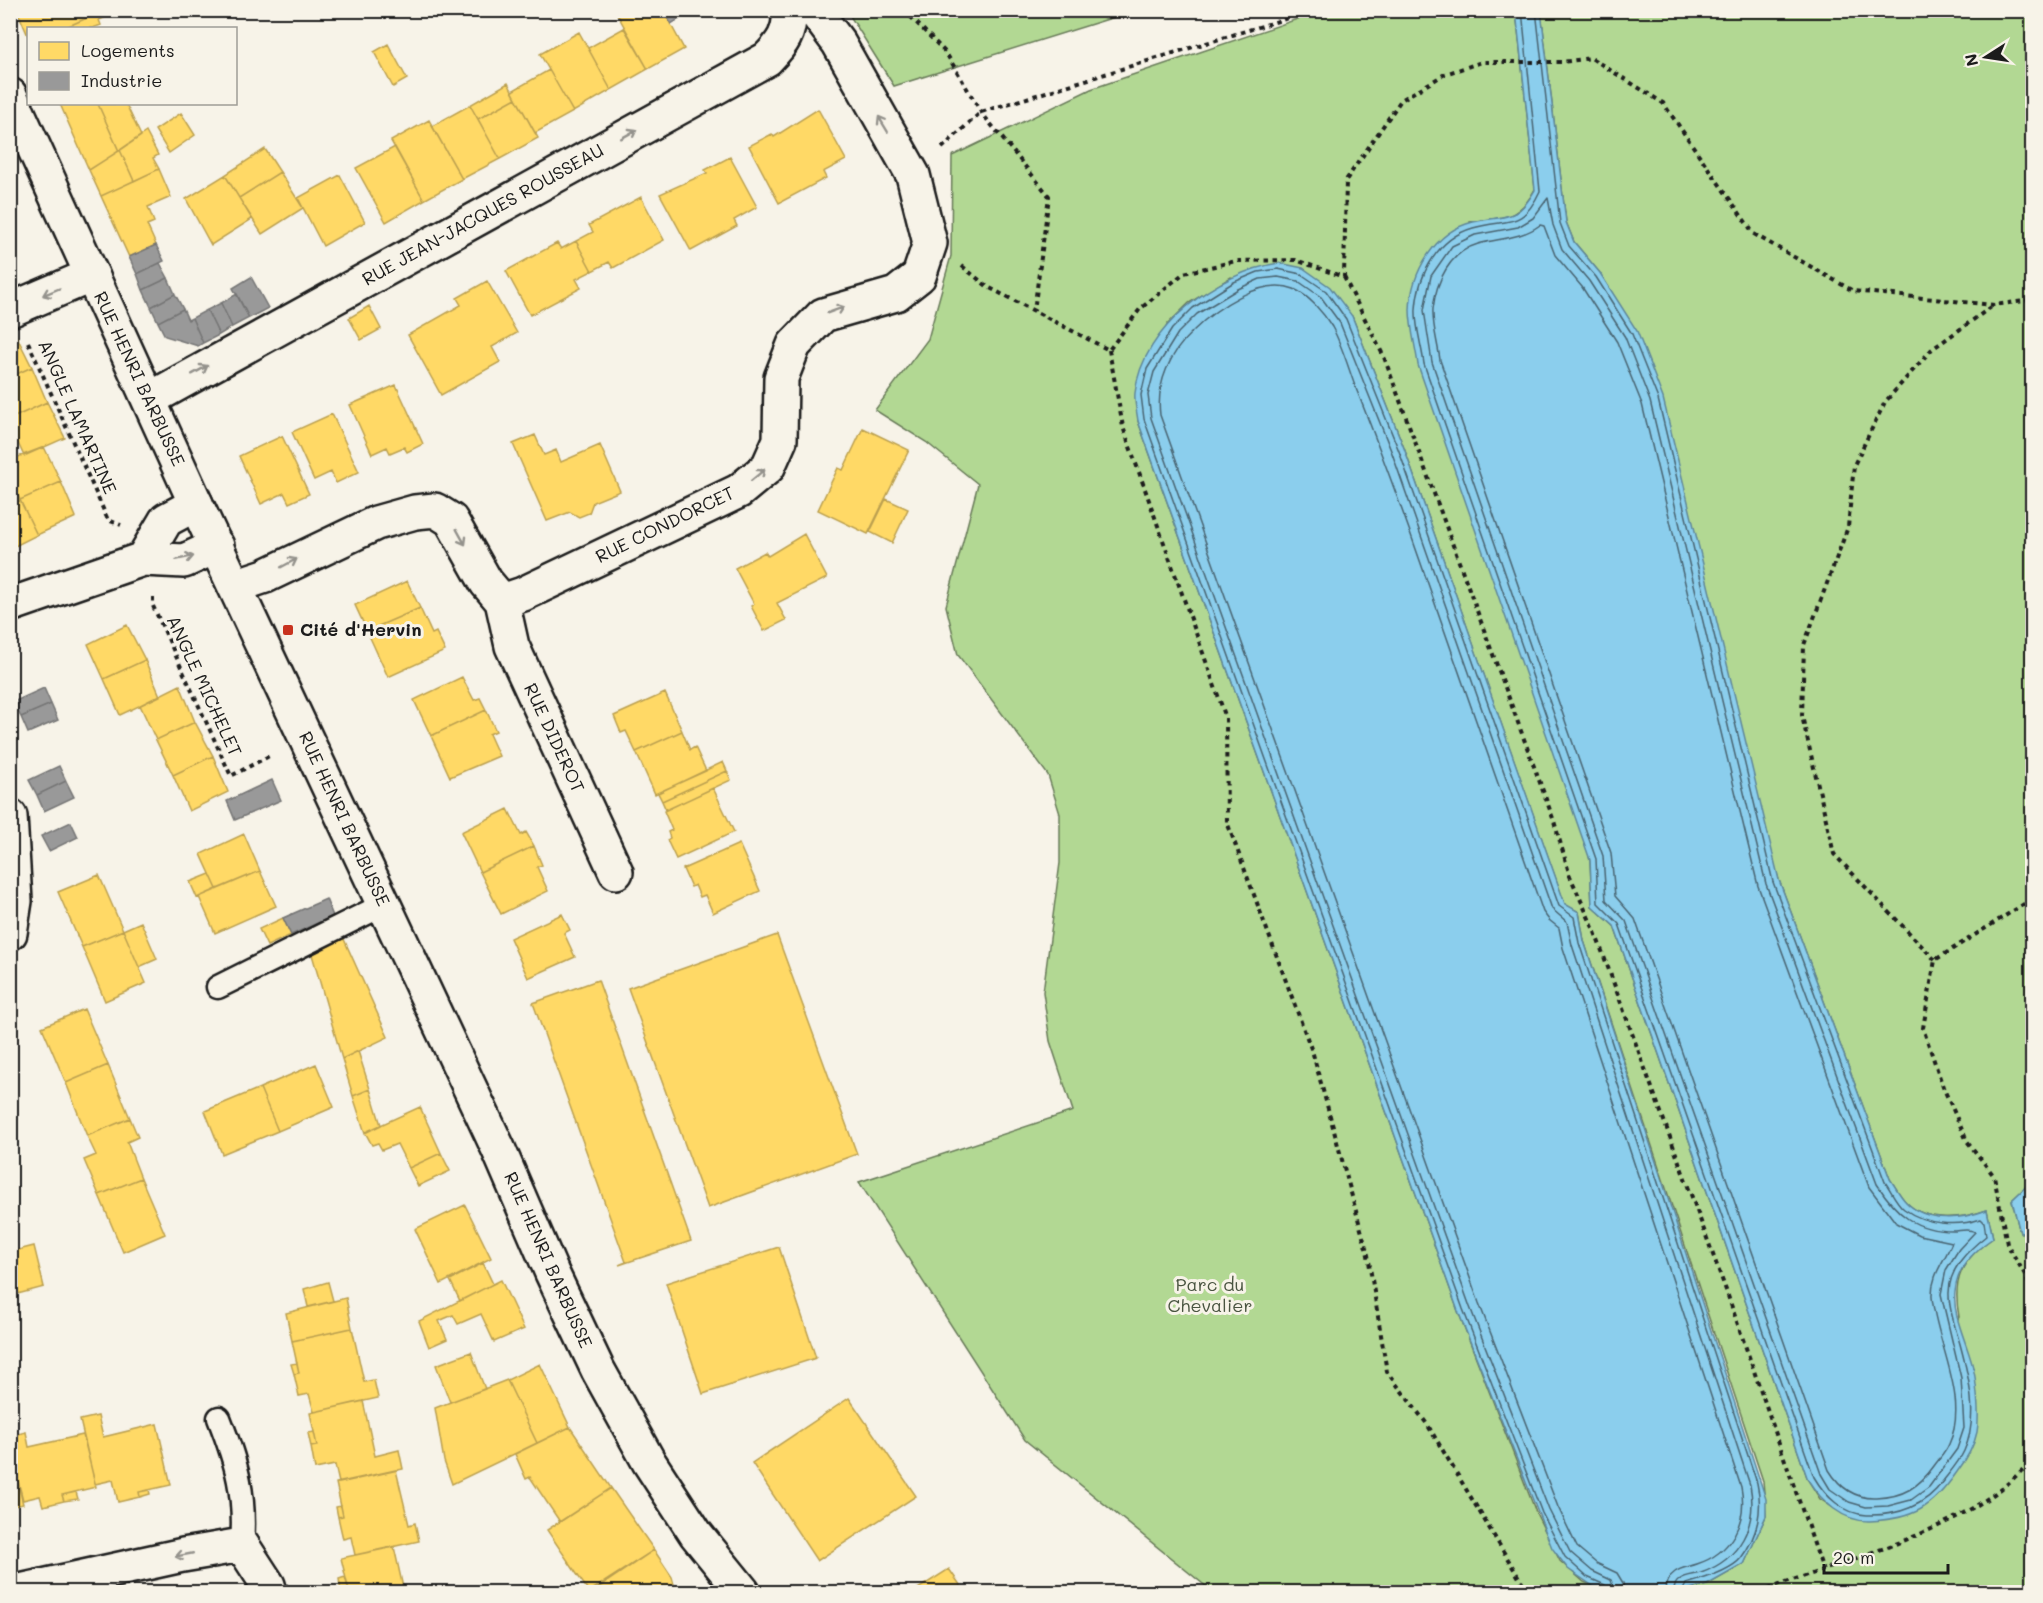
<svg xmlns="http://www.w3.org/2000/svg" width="2043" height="1603" font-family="Mali,sans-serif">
  <rect width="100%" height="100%" fill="#f7f3e8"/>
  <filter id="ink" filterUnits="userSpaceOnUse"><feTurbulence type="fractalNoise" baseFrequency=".0167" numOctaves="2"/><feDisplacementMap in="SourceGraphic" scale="12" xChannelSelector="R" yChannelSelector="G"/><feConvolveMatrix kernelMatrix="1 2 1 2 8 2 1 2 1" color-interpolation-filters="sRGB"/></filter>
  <g filter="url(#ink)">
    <!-- green -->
    <path fill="#b2d893" stroke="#677a58" stroke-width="1.5" d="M847,11H1134L894,86Z
      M1321,11H1516L1535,189C1518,221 1503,217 1470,222L1590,861L1592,906L1614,926L1808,1480L1820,1499L1843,1514L1959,1317C1952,1279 1961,1260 1993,1238L1987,1210C1962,1219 1926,1223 1906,1202C1900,1196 1895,1186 1890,1179L1779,880L1600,273L1574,242L1566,222L1541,11H2032V1181L2012,1200L2020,1233L2032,1231V1592H1676L1707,1585L1744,1564L1766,1516L1763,1481L1584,941L1579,912L1565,905L1404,448L1352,316L1231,277L1189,303L1167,325L1138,421L1458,1311L1537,1515L1560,1561L1584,1582L1610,1592H1213L1025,1440L859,1182L1073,1111L1050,1041L1043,992L1060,863V814L1048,775L958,655L946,606L978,484L926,442L875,410L928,339L951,256L952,156L1091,89Z"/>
    <!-- water -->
    <path fill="#8bceed" stroke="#5f8799" stroke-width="1.5" d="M1516,11H1541L1566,222L1574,242L1600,273L1637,331L1663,398L1779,880L1890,1179C1895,1186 1900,1196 1906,1202C1927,1224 1963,1219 1987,1210L1993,1238C1974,1251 1957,1267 1955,1292C1952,1320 1971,1349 1975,1377C1977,1392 1980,1416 1977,1432C1974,1447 1966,1460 1957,1472C1932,1508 1914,1519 1870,1521C1843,1522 1821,1501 1808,1480L1614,926L1592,906L1590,860L1418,365C1416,348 1410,328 1410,310C1411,272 1435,231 1473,222C1506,215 1517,222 1535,190Z
      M1279,263L1303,268L1330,287L1352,316L1404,448L1565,904L1579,912L1584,941L1766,1499V1516L1744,1564L1707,1585L1676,1592H1610L1596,1588L1568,1569L1552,1548L1458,1311L1138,421C1137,412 1134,402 1135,393C1142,327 1218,272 1279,263Z
      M2032,1181V1231L2020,1233L2012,1200Z"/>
    <!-- homes -->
    <path fill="#ffd966" stroke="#bba050" stroke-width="1.5" d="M17,10H103V11L64,28H28V36Z
      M619,10H663L684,49L648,69L616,12Z
      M103,11L106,17L99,20L101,25L93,28H64Z
      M624,28L648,69L611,90L588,48Z
      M579,32L611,90L573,112L540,54Z
      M388,44L407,79L393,87L374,52Z
      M549,70L573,112L535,133L512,91Z
      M508,83L516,98L478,119L470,105Z
      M516,98L538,138L500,159L478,119Z
      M60,104H98L119,151L89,170Z
      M98,104H126L141,136L119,151Z
      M470,105L500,159L462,179L432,126Z
      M818,109L846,160L823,172L826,178L779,203L749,146L772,134L774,137Z
      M181,113L195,135L169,153L155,130Z
      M429,120L462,179L424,200L391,141Z
      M146,132L158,155L153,158L159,169L134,181L120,150Z
      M395,147L424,200L386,222L356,168Z
      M265,149L280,172L239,198L225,175Z
      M120,150L134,181L101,196L89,170Z
      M730,157L757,207L734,220L737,226L691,251L660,194L707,173L705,170Z
      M159,169L171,197L148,207L154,222L147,225L156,245L129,257L101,196Z
      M280,172L303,208L262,234L239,198Z
      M225,175L252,219L211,245L186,199Z
      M340,175L365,222L323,246L298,198Z
      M641,197L664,240L613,268L609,262L592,271L576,241L593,232L589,225Z
      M576,241L592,271L576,279L581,288L530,315L506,271L557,243L561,249Z
      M487,281L517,333L492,347L500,362L441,395L408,335L461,305L457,298Z
      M369,306L381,329L361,340L349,318Z
      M14,331L32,367L10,377V333Z
      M32,367L47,402L10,419V377Z
      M396,385L423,444L407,452L404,447L390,453L387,447L372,454L350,405Z
      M47,402L65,438L24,456L10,426V419Z
      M332,414L359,472L336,483L331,472L314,480L292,432Z
      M863,428L909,450L868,534L818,510L838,468L843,470Z
      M535,435L544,455L556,450L561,462L600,445L620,491L593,502L589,513L579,517L570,512L547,521L513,444Z
      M282,436L309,494L289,503L284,493L261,504L239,456Z
      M44,447L61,482L20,500L10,479V460Z
      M10,479L20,500L10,505Z
      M61,482L76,517L37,535L20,500Z
      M886,499L908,509L892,543L870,532Z
      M20,500L37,535L15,546L10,535V505Z
      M804,534L827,578L777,603L786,620L764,631L751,606L754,604L735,568L765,552L768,556Z
      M407,581L420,608L367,631L355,605Z
      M420,608L432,634L436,632L445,651L388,677L367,631Z
      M127,625L145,660L104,679L88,644Z
      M145,660L160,696L120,715L104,679Z
      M462,677L474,700L480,698L486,710L431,736L414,700Z
      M180,685L195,722L156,740L140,705Z
      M665,693L682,731L636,752L626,731L621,733L614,716Z
      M486,710L496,731L489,734L499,756L450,777L431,736Z
      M195,722L213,756L173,775L156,740Z
      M682,731L690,750L695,747L706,771L655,794L636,752Z
      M213,756L228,792L189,811L173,775Z
      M723,762L727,771L662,801L658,793Z
      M727,771L731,780L666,810L662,801Z
      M713,788L734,832L676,859L667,840L670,838L668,832L672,830L664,811Z
      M508,809L521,835L526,832L534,846L480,872L461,832Z
      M244,834L260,871L217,889L201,854Z
      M739,844L760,891L713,913L705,895L700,897L695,885L691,887L683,869Z
      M534,846L542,865L537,867L548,891L501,914L480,872Z
      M260,871L276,906L215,933L199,897Z
      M210,874L217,889L197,898L190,882Z
      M99,875L123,930L82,947L58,892Z
      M562,914L570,930L564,933L575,957L528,978L510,938Z
      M283,918L291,935L267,946L259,929Z
      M141,922L157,959L139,967L123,930Z
      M123,930L146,983L105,1001L82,947Z
      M777,935L857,1154L708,1208L628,988Z
      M343,937L388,1037L342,1059L311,951Z
      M598,980L691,1241L619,1265L626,1262L533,1003Z
      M84,1009L108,1065L66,1083L42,1027Z
      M358,1051L370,1089L353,1096L342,1059Z
      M316,1064L334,1107L278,1131L260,1088Z
      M108,1065L130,1118L87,1136L66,1083Z
      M260,1088L278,1131L222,1154L205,1111Z
      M370,1089L381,1125L365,1133L353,1096Z
      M420,1107L441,1153L409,1168L397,1144L382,1150L378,1143L372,1145L365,1132Z
      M130,1118L138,1137L127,1142L141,1178L99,1195L84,1160L96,1155L87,1136Z
      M441,1153L450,1171L418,1186L409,1168Z
      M141,1178L165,1234L123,1252L99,1195Z
      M465,1205L491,1258L441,1284L415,1229Z
      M34,1246L44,1287L10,1296V1252Z
      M779,1247L816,1358L703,1394L666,1283Z
      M483,1263L493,1284L460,1301L450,1280Z
      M501,1280L524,1329L494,1342L481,1314L458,1324L453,1315L439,1321L447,1339L429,1347L419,1321Z
      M328,1282L333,1301L308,1307L304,1289Z
      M346,1298L352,1328L292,1341L286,1313Z
      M352,1328L364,1382L374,1380L378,1398L314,1412L309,1394L299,1396L294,1374L299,1373L292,1341Z
      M471,1352L485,1389L450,1402L436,1365Z
      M297,1363L299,1373L294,1374L291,1364Z
      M540,1364L570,1427L537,1443L507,1380Z
      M507,1380L537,1443L452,1484L444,1461L435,1408Z
      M849,1398L916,1496L817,1561L752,1463Z
      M363,1401L375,1456L399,1450L403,1469L339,1483L335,1465L315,1469L311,1447L317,1446L310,1413Z
      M98,1416L103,1437L157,1424L171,1485L139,1492L140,1497L118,1502L113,1480L95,1484L80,1420Z
      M570,1427L611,1488L560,1522L530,1477L526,1479L515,1454Z
      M26,1432L29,1447L83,1435L96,1487L62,1495L64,1501L43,1506L40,1496L23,1500L10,1450V1436Z
      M314,1432L317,1446L311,1447L308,1433Z
      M10,1452L23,1504L10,1507Z
      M396,1470L409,1525L415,1523L419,1541L355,1555L351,1537L343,1539L338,1517L343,1516L336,1483Z
      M611,1488L654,1550L589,1592L547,1530Z
      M149,1490L150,1494L140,1497L139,1492Z
      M76,1492L78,1499L64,1501L62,1495Z
      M341,1506L343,1516L338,1517L336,1507Z
      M394,1547L404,1592H342L349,1591L341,1558Z
      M654,1550L672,1577L676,1592H607L606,1590L592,1592Z
      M949,1569L965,1592H913Z
      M345,1577L349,1591L341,1592L339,1579Z"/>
    <!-- industry -->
    <path fill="#999" stroke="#747474" stroke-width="1.5" d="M663,10H694L671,24Z
      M156,245L164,261L137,274L129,257Z
      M160,263L168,278L143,290L137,274Z
      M251,277L268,308L249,318L233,288Z
      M168,278L175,294L151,307L143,290Z
      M175,294L183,309L158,322L151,307Z
      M237,294L249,318L232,327L221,303Z
      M221,303L232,327L219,335L207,310Z
      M183,309L188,320L192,318L203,343L198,346L165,336L158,322Z
      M207,310L219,335L203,343L192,318Z
      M44,688L51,704L21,717L13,702Z
      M51,704L58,720L28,733L21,717Z
      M59,766L66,781L37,795L29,780Z
      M272,780L281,800L235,820L227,801Z
      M66,781L74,797L44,811L37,795Z
      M71,822L78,837L49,851L41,836Z
      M326,899L333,916L291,935L283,918Z"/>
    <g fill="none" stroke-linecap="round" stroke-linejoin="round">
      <!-- shore -->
      <path stroke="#486370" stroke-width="1.5" d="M1522,10L1540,191C1522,230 1508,218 1473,228C1438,238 1418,274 1416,309C1415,326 1422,347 1424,364L1596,859L1598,903L1619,924L1814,1477C1825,1496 1843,1514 1867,1515C1897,1516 1926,1506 1943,1481C1950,1472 1959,1462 1964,1451C1979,1419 1969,1377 1960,1344C1956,1329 1949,1311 1949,1295C1948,1269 1968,1250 1986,1236L1984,1222L1981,1219C1956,1227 1926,1225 1904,1209C1896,1203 1891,1190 1885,1182L1773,882L1658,399L1632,334L1596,277L1569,246L1560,223L1536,10
        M1548,198L1553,225L1562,249L1589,281L1625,337L1650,401L1766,884L1877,1184C1896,1214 1915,1231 1953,1231C1960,1231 1969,1228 1975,1232L1959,1249L1946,1270L1941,1294L1961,1378L1964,1428L1957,1449L1929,1487L1911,1500L1888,1506L1866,1507L1849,1502L1830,1489L1821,1474L1626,921L1606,900L1603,856L1432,362L1424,310L1431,276L1452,246L1475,235L1518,227L1533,218Z
        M1540,225L1544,226L1555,255L1582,287L1617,342L1642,404L1758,886L1869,1187L1896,1223L1919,1235L1952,1242C1945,1261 1931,1274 1932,1297C1936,1342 1970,1399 1949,1444C1946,1452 1939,1459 1934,1466C1919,1487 1903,1497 1877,1498C1856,1499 1840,1488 1829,1470L1635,919L1615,896L1611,853L1440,360C1438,344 1432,325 1433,309C1436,281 1450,252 1478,244C1500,238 1521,239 1540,225Z
        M1608,1592L1605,1585L1587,1577L1565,1557L1542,1513L1463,1309L1144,419L1141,395L1147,369L1172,329L1193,308L1234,282L1258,272L1278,269L1301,274L1326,291L1346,319L1399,451L1559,906L1574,917L1579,943L1757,1483C1763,1509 1758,1536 1741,1558C1731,1571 1700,1580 1686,1584L1682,1592
        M1615,1592L1611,1580L1592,1571L1570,1552L1549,1510L1470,1307L1151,418L1148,395L1154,372L1178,333L1197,314L1238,289L1260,279L1278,277L1298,281L1321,297L1340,323L1392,453L1552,909L1567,922L1572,945L1750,1485C1758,1525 1740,1559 1701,1573C1694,1575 1685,1575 1679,1580C1675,1583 1674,1587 1674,1592
        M1624,1592L1623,1583L1617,1573L1596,1563L1577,1547L1558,1507L1479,1303L1160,415C1156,383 1170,353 1193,331C1215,309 1261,276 1294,289C1309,296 1323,312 1332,327C1342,345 1348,367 1355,386C1375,435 1393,485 1411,535C1455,660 1499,786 1543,912L1549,920L1559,928L1563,948L1741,1487C1748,1522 1731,1553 1697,1564C1689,1567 1681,1567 1675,1572C1668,1577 1665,1584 1665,1592"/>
      <defs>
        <path id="service" d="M218,987L383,905
          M219,1418C237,1464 246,1495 242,1545"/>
        <path id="minor" d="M10,310L92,275
          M150,399L767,59C782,44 791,32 789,10
          M196,504L166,520L143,559L184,561L217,546
          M235,586L265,576L376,523L415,512L435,510L451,520L486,582L502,601L523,594L739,491L768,467L780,440L781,378L794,345L823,315L896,294L919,276L930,243L913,175L838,42L814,10
          M502,601L512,646L616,872
          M10,605L143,559
          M10,816L15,901L10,933
          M15,1592L183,1555L242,1545L268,1585L270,1592"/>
        <path id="tertiary" d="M10,95L196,504L498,1148L552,1273L598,1370L649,1462L696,1534L743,1592"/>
      </defs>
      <!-- service casing -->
      <use href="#service" stroke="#1c1c1c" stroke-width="27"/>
      <!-- minor casing -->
      <use href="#minor" stroke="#1c1c1c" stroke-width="38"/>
      <!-- tertiary casing -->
      <use href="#tertiary" stroke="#1c1c1c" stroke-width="38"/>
      <!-- path -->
      <path stroke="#1c1c1c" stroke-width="4" stroke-dasharray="4.5 4.5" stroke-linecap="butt" d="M904,10L946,53L981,112L1049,196L1034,311
        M942,148L981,112L1314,10
        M962,266L988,287L1109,350L1140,309L1184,273L1236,261L1296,260L1344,277L1346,180L1401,100L1445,74L1482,62H1562L1591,58L1663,103L1754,234L1853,291L1994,305L2032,300
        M1344,277L1384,357L1554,821L1570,876L1595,932L1727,1293L1823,1570
        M28,342L108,520L121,525
        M1109,350L1123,427L1226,718L1227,822L1313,1054L1368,1255L1387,1372L1427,1424L1524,1586L1537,1592
        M153,597V606L231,776L271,755
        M2032,899L1935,960L1923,1028L1943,1087L1967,1141L1994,1176L2007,1244L2027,1278L2032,1298
        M1935,960L1834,854L1802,716L1804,645L1848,527L1854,465L1885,402L1931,350L1994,305
        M1760,1592C1779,1583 1801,1578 1820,1571C1890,1546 1984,1518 2032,1459"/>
      <!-- service -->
      <use href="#service" stroke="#f7f3e8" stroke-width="22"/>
      <!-- minor -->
      <use href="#minor" stroke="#f7f3e8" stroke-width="33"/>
      <!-- tertiary -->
      <use href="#tertiary" stroke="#f7f3e8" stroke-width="33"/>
    </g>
    <!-- one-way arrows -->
    <defs><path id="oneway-shaft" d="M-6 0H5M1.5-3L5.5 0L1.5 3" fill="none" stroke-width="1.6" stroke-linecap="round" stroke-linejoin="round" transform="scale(1.5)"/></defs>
    <g stroke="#94928c">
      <use href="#oneway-shaft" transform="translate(883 124) rotate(-121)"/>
      <use href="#oneway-shaft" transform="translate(629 134) rotate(-29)"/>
      <use href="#oneway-shaft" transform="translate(51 292) rotate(157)"/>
      <use href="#oneway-shaft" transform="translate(836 310) rotate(-21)"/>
      <use href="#oneway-shaft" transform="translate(200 370) rotate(-29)"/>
      <use href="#oneway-shaft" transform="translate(758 475) rotate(-40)"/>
      <use href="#oneway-shaft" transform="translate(461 537) rotate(61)"/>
      <use href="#oneway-shaft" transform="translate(185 558) rotate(-12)"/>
      <use href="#oneway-shaft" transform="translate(289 563) rotate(-28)"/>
      <use href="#oneway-shaft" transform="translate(184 1555) rotate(169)"/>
    </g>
  </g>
  <!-- markers -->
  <rect fill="#c8321e" stroke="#f7f3e8" stroke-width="2" x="282" y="624" width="12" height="12" rx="3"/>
  <g text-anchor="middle" stroke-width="6" stroke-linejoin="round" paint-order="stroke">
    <!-- street labels -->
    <g font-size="18" fill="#1c1c1c" stroke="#f7f3e8">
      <text transform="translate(483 215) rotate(-29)" y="6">RUE JEAN-JACQUES ROUSSEAU</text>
      <text transform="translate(139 379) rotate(65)" y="6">RUE HENRI BARBUSSE</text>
      <text transform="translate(77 417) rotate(66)" y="6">ANGLE LAMARTINE</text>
      <text transform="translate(665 525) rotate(-26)" y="6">RUE CONDORCET</text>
      <text transform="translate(204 686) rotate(65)" y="6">ANGLE MICHELET</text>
      <text transform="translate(554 738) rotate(65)" y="6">RUE DIDEROT</text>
      <text transform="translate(344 819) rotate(65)" y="6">RUE HENRI BARBUSSE</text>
      <text transform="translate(548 1260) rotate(66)" y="6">RUE HENRI BARBUSSE</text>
    </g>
    <!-- poi labels -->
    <g font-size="18" font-weight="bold" fill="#1c1c1c" stroke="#f7f3e8" text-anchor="start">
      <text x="300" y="636">Cité d'Hervin</text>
    </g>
    <!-- park labels -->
    <g font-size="18" fill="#495440" stroke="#f7f3e8">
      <text x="1210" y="1291">Parc du<tspan x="1210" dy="21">Chevalier</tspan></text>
    </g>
  </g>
  <!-- margin -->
  <rect width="2043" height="1603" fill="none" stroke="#f7f3e8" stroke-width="36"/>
  <rect x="18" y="18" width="2007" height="1567" fill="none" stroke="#1c1c1c" stroke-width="2" filter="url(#ink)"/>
  <!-- legend -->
  <rect x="27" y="27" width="210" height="78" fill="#f7f3e8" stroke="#9f9d96" stroke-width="1.5"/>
  <rect x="39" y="42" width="30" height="18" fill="#ffd966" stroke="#9f9d96" stroke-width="1.5"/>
  <text x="81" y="57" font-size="18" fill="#1c1c1c">Logements</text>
  <rect x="39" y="72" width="30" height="18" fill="#999999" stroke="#9f9d96" stroke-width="1.5"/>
  <text x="81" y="87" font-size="18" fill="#1c1c1c">Industrie</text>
  <!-- north arrow -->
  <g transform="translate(1986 57) rotate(258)" stroke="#f7f3e8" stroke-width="4.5" paint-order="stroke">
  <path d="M0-4.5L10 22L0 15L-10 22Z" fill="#1c1c1c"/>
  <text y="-9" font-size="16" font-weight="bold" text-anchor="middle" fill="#1c1c1c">N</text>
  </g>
  <!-- scale -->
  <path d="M1824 1564v9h124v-9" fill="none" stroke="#1c1c1c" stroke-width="3"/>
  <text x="1833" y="1564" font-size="18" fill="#1c1c1c" stroke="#f7f3e8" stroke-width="4.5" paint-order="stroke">20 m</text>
</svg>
